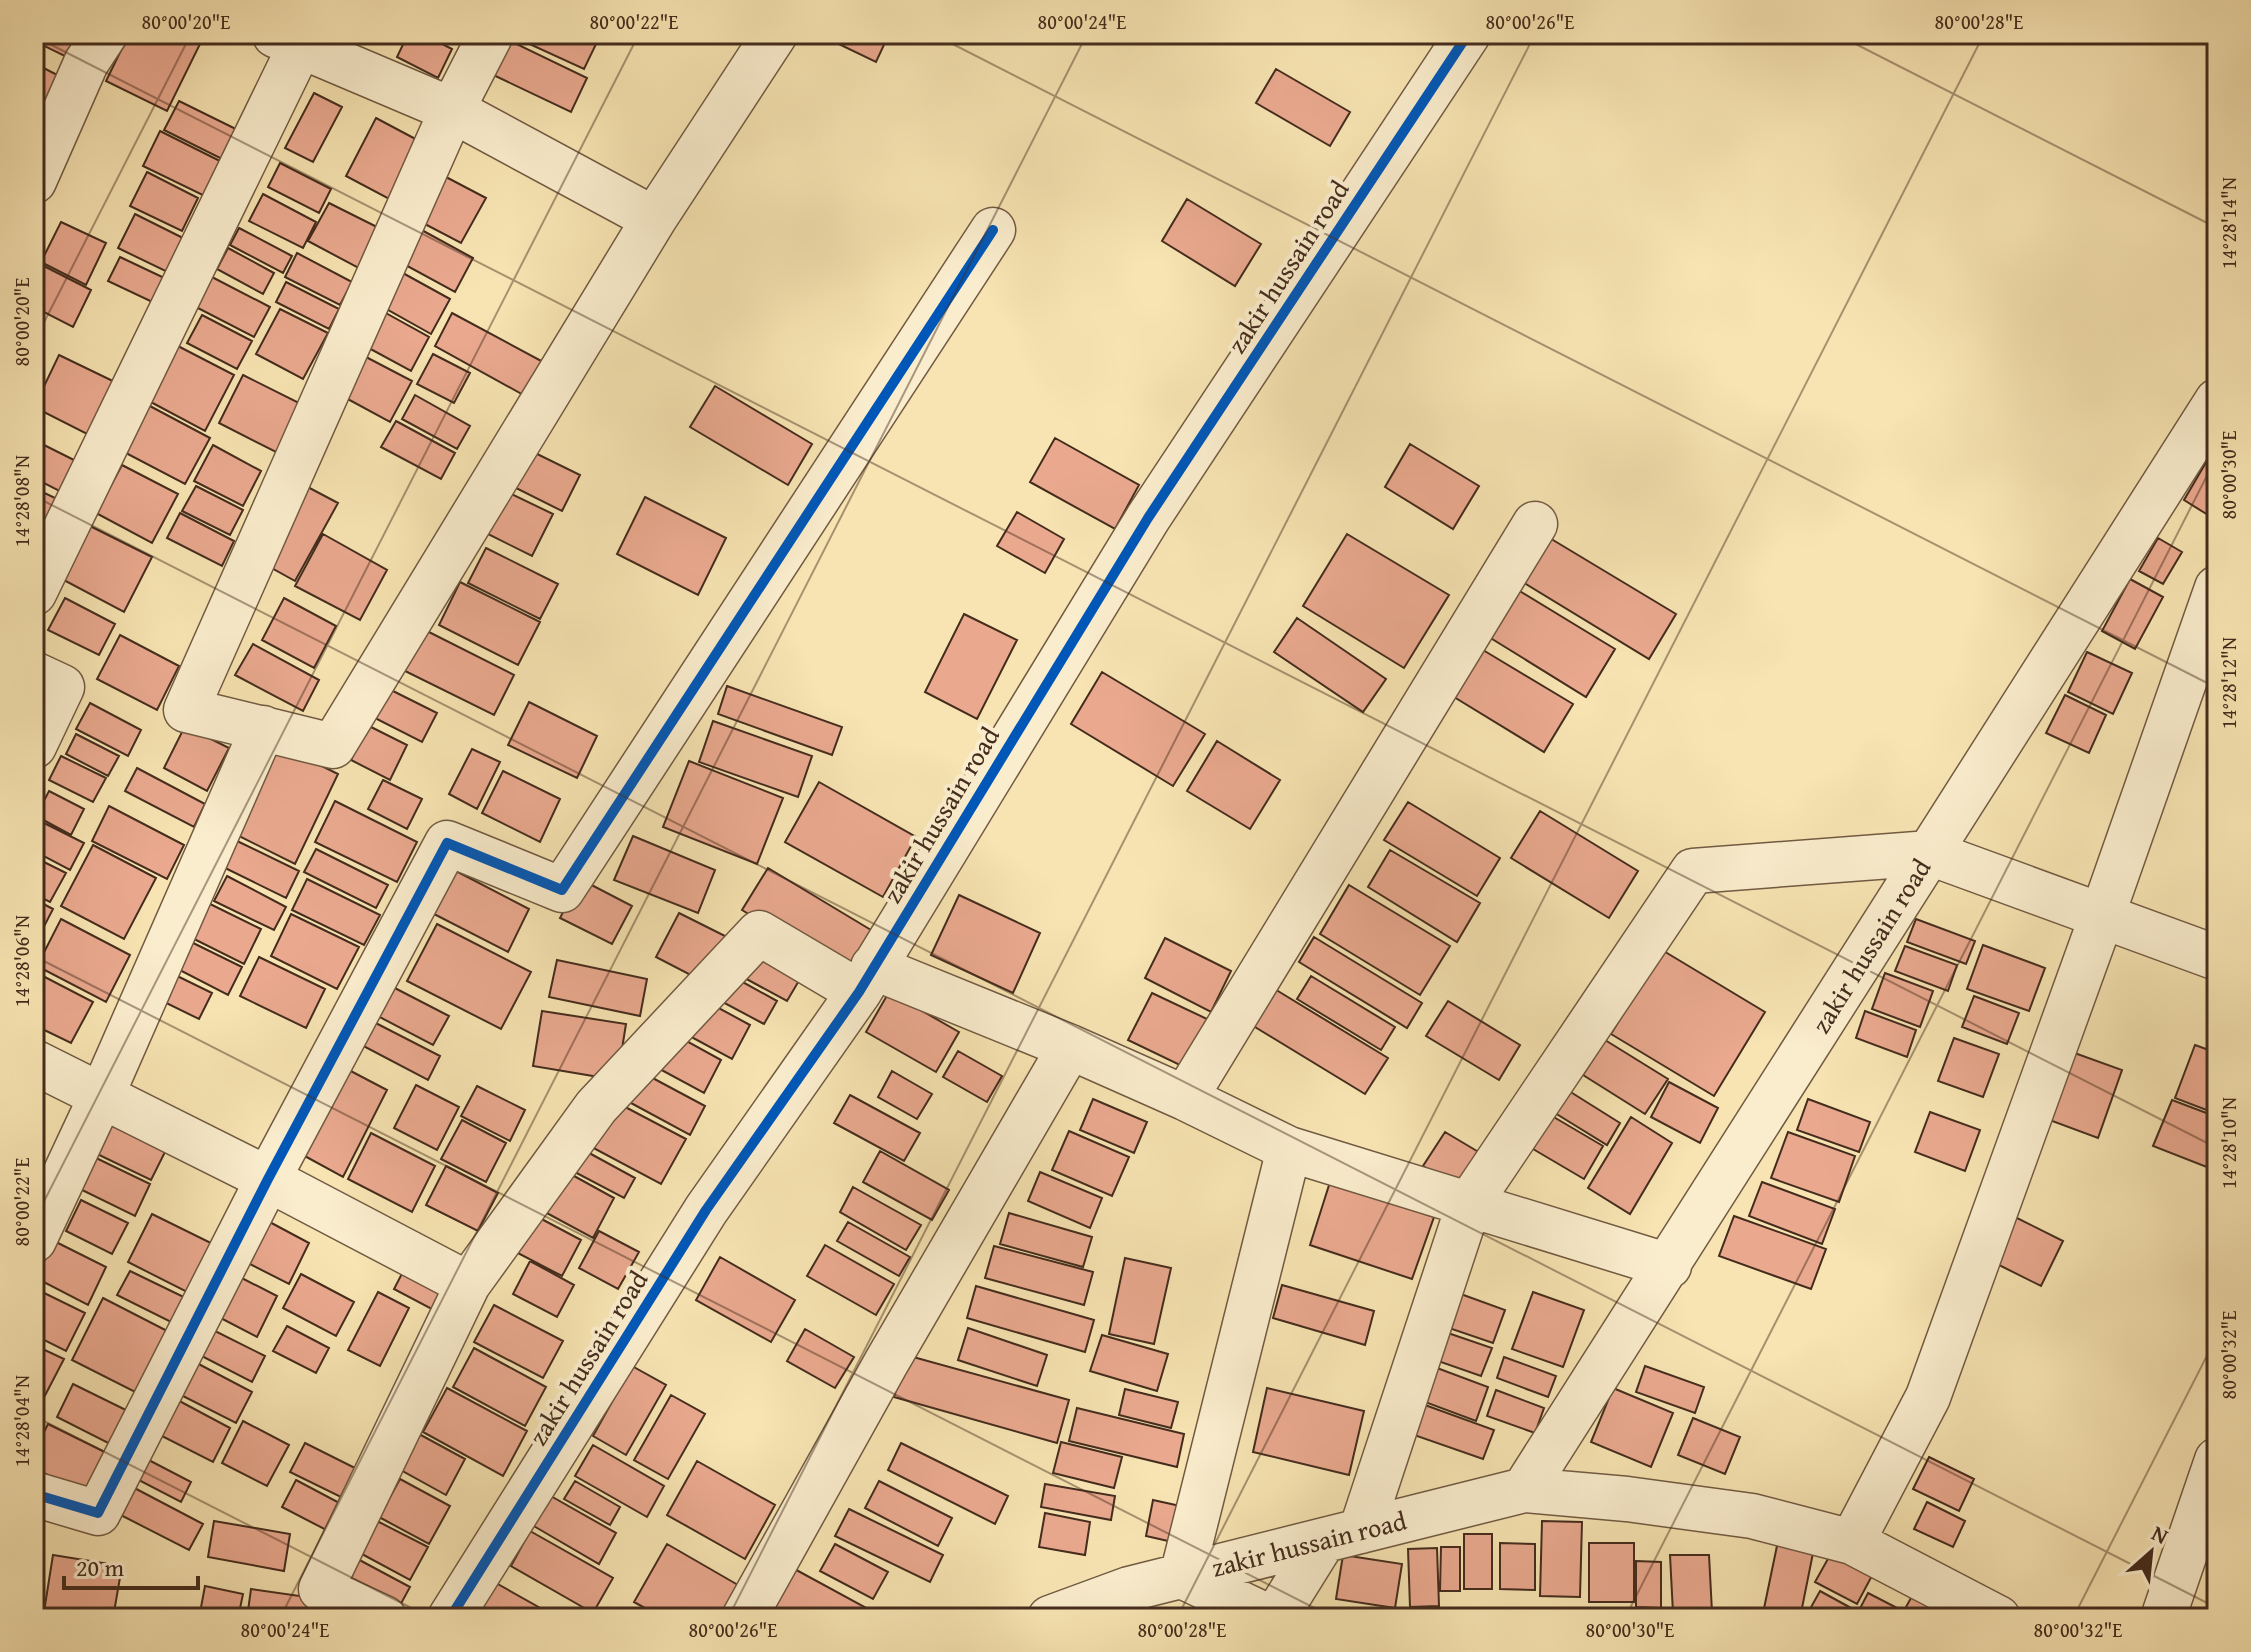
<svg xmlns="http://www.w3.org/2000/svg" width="2251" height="1652" font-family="'Gentium Book Plus',serif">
  <rect width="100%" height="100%" fill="#f7e4b2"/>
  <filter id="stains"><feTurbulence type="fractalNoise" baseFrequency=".0025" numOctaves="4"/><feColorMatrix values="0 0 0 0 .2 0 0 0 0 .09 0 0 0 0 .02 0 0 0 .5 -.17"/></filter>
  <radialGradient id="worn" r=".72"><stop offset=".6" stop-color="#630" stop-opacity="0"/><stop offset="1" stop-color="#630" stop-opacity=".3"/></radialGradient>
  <!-- building -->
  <path fill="#eaa98f" stroke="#442c1d" stroke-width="2" d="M34,34H95L81,64L34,41Z
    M129,34H180L200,44L167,111L106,81Z
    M408,34H423L452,49L438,78L397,57Z
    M513,34H585L598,40L584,69L512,36Z
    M818,34H889L876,62Z
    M504,38L587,78L571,112L487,72Z
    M34,63L65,79L47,116L34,109Z
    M1276,69L1350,112L1330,146L1256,103Z
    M314,93L342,107L313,162L285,148Z
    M179,101L246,134L232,164L164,130Z
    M376,118L423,143L393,201L346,176Z
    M160,131L234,168L217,202L143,166Z
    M280,163L331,189L319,213L268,187Z
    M147,172L198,198L182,231L130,206Z
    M446,177L486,198L461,243L421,222Z
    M263,194L316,222L303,248L249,221Z
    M1187,199L1261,244L1235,286L1162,241Z
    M329,203L389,233L368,273L308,241Z
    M135,214L197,245L180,278L118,248Z
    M61,222L106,243L86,285L41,262Z
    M239,228L292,256L283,273L230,245Z
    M418,228L473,258L455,292L400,262Z
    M228,248L274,273L263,294L217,269Z
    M297,253L352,282L340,305L285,277Z
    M120,257L177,284L165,308L108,281Z
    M34,261L91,290L73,327L34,307Z
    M401,272L450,299L431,334L383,307Z
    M210,276L270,307L254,337L194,306Z
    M286,282L339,309L329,329L276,302Z
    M280,309L328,333L303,379L256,354Z
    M384,312L429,337L411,371L365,346Z
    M452,313L545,363L527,397L435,346Z
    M202,315L252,341L237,369L187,343Z
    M176,345L234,375L205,431L147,400Z
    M433,354L470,373L454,403L417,384Z
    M59,355L117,383L91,436L34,407Z
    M366,357L412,381L390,422L344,397Z
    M243,375L309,408L284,456L219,423Z
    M715,386L812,444L788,485L690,427Z
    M415,395L470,426L457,449L402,419Z
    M148,405L210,438L185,484L124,452Z
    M396,421L455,453L441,479L381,447Z
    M1055,438L1139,485L1115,529L1030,482Z
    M34,440L90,468L75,499L34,478Z
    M1410,444L1479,486L1453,529L1385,487Z
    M213,445L261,471L243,506L194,481Z
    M529,450L580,475L562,511L512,486Z
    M2208,459L2217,465V501L2208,515L2184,500Z
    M122,465L178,494L152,543L96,513Z
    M302,484L338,503L295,581L261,562Z
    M196,486L243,510L230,535L182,511Z
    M34,488L72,506L34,551Z
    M505,491L553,514L532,556L484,532Z
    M645,497L726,538L698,595L617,554Z
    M1017,512L1064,539L1045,573L997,546Z
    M180,513L234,541L222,566L167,538Z
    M88,525L152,557L124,612L60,578Z
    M323,534L387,570L360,620L295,586Z
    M1347,534L1449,595L1404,668L1303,606Z
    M1548,537L1676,614L1649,659L1521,581Z
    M2158,538L2182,552L2163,584L2139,571Z
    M486,548L558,584L540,619L468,583Z
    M2130,579L2163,597L2135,649L2102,631Z
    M460,582L540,622L518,665L439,625Z
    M1513,587L1615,649L1586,697L1484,634Z
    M65,598L115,624L99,655L48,630Z
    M284,598L336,626L314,668L262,640Z
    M964,614L1017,640L977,719L925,692Z
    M1297,618L1386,679L1363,712L1274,652Z
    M421,628L514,675L494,715L401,669Z
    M120,635L179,666L157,710L97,679Z
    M253,644L319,680L303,711L235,675Z
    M1483,650L1573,704L1544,752L1454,697Z
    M2087,652L2132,673L2113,714L2068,692Z
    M1102,672L1205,734L1173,786L1071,724Z
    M727,686L842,727L832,755L718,714Z
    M385,687L437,713L422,742L371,716Z
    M2065,695L2106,715L2089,753L2046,733Z
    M529,702L597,736L577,778L508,745Z
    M90,703L141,730L128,756L76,729Z
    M713,721L812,756L798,797L699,762Z
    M367,725L407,745L390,780L351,760Z
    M185,726L229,748L207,791L164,768Z
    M76,734L119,756L108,776L66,754Z
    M271,741L338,774L295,864L227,830Z
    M1217,741L1280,780L1250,829L1187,791Z
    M472,749L500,762L477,809L449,794Z
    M61,756L106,778L93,802L49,780Z
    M689,761L783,798L757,864L663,827Z
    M137,768L205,804L194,827L125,791Z
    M503,771L560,799L540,842L482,813Z
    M383,780L422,799L407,829L368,809Z
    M819,782L916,837L883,897L785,842Z
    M49,791L84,809L71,835L36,816Z
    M335,801L417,842L397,882L315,842Z
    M1408,802L1500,858L1477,896L1384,840Z
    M109,806L184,845L167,879L92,841Z
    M1540,811L1638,871L1609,918L1511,858Z
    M34,818L84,843L70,870L34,851Z
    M633,836L715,870L698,913L614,880Z
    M235,840L299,871L286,898L223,867Z
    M93,845L156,878L124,939L61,906Z
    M316,849L388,885L376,908L304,872Z
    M1390,850L1480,903L1457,942L1368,887Z
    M34,857L66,873L50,902L34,894Z
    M768,868L871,930L846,973L742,910Z
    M454,870L529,909L508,952L432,913Z
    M227,876L286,907L274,930L214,901Z
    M307,879L380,915L364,945L292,910Z
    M580,879L632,906L612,944L560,918Z
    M1349,885L1450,946L1420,995L1320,934Z
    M959,895L1040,933L1013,993L931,955Z
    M34,899L53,909L35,944H34Z
    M206,902L261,929L244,964L188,936Z
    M679,913L729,938L706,983L656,957Z
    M291,914L359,947L337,989L271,956Z
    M61,919L130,955L106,1002L37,966Z
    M1916,919L1975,941L1966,964L1907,942Z
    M437,924L531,972L501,1029L407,981Z
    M1314,937L1422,1003L1407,1028L1299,962Z
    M183,938L242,967L228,995L170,965Z
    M1165,938L1231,971L1211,1012L1145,978Z
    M1983,945L2045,968L2029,1011L1967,989Z
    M1905,946L1957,965L1948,991L1895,971Z
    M1662,950L1765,1012L1714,1096L1611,1034Z
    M752,954L800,979L787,1001L741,976Z
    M259,957L325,989L306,1028L240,996Z
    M557,960L647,979L640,1016L549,997Z
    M167,971L212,993L199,1019L154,997Z
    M1885,973L1933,991L1920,1027L1872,1009Z
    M39,974L93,1002L71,1043L34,1025V983Z
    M730,975L777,1001L764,1024L717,999Z
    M1311,976L1395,1027L1381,1050L1297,999Z
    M387,984L449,1016L433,1045L372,1013Z
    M1273,988L1388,1058L1365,1094L1250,1024Z
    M889,992L959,1032L936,1072L866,1032Z
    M1152,993L1207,1019L1184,1067L1128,1040Z
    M1974,996L2019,1013L2007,1044L1962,1027Z
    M702,999L750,1025L732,1059L684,1033Z
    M1448,1001L1520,1045L1499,1080L1426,1036Z
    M542,1011L626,1024L617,1080L533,1066Z
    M1865,1011L1916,1030L1907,1057L1856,1038Z
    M364,1017L440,1056L428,1080L352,1040Z
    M674,1034L721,1060L704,1093L656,1067Z
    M1954,1038L1999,1054L1983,1097L1938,1081Z
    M1605,1040L1668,1079L1645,1114L1583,1075Z
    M2195,1045L2217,1053V1114L2175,1098Z
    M958,1051L1002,1076L987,1102L943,1077Z
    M2069,1051L2122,1070L2098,1138L2044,1118Z
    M345,1068L387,1090L343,1177L301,1154Z
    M892,1071L932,1094L917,1119L878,1097Z
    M647,1075L705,1106L690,1135L631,1103Z
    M1669,1082L1718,1108L1700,1143L1651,1117Z
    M416,1085L459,1107L437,1150L394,1128Z
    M477,1086L525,1110L510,1141L461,1116Z
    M1569,1091L1620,1123L1607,1145L1555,1113Z
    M850,1095L920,1133L904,1161L834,1123Z
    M610,1099L686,1139L661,1184L586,1144Z
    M1093,1099L1147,1122L1134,1153L1080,1130Z
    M1808,1099L1870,1122L1859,1152L1797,1130Z
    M2172,1100L2217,1117V1171L2153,1146Z
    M1930,1112L1980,1130L1965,1171L1915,1152Z
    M1552,1116L1603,1146L1584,1179L1533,1149Z
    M1631,1117L1672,1143L1630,1214L1588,1188Z
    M462,1120L506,1143L486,1182L441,1159Z
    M109,1122L166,1150L151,1180L93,1152Z
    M1069,1131L1129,1157L1112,1196L1052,1170Z
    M1445,1132L1487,1157L1466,1192L1423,1166Z
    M1788,1132L1855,1156L1839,1202L1771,1178Z
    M371,1133L435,1166L412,1212L348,1179Z
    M580,1148L635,1178L624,1198L569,1169Z
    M880,1151L949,1190L932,1220L863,1182Z
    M94,1157L150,1184L135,1216L78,1188Z
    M446,1166L498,1193L478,1231L426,1205Z
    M565,1171L614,1198L593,1238L543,1211Z
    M1040,1172L1102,1198L1090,1228L1028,1201Z
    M1330,1182L1434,1217L1412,1279L1310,1245Z
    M1762,1182L1835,1209L1822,1244L1749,1216Z
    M853,1187L921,1225L906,1250L840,1212Z
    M81,1200L128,1223L112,1254L66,1231Z
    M1009,1213L1092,1237L1083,1267L1000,1244Z
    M152,1214L221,1248L197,1297L128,1262Z
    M534,1215L581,1240L562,1276L514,1251Z
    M2011,1215L2063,1241L2041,1286L1989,1260Z
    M1734,1216L1826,1249L1811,1289L1719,1256Z
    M264,1219L309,1243L289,1284L242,1260Z
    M848,1222L910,1257L899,1276L837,1241Z
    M599,1231L639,1252L618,1289L579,1268Z
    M54,1241L106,1267L88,1305L36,1278Z
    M825,1245L894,1284L876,1315L807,1276Z
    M994,1246L1093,1272L1084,1305L985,1278Z
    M720,1257L795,1300L771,1342L696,1300Z
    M1125,1258L1171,1268L1154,1344L1109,1334Z
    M530,1261L574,1285L557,1317L513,1294Z
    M408,1262L457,1287L443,1315L394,1289Z
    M130,1271L194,1302L181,1327L117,1295Z
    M232,1273L277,1296L257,1337L211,1313Z
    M301,1274L354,1302L336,1336L283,1308Z
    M1282,1285L1374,1311L1365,1345L1273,1318Z
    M976,1286L1094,1320L1085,1352L967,1318Z
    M34,1288L85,1313L66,1351L34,1335Z
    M378,1292L409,1308L380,1366L348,1350Z
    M1533,1292L1584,1310L1563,1367L1512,1349Z
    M1458,1293L1505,1310L1493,1343L1446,1327Z
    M103,1298L177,1336L147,1398L72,1360Z
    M494,1305L563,1341L543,1378L474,1342Z
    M203,1325L265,1356L252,1382L190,1350Z
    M287,1326L329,1348L316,1373L273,1351Z
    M968,1328L1047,1355L1037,1386L958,1360Z
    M805,1329L854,1357L835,1388L787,1361Z
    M1445,1332L1492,1348L1481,1376L1435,1360Z
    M1102,1335L1168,1354L1157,1391L1090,1371Z
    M34,1345L64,1359L39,1407L34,1404Z
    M474,1348L546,1387L525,1426L453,1387Z
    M906,1355L1069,1400L1057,1443L894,1397Z
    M1504,1357L1556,1376L1548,1397L1497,1378Z
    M191,1360L252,1392L236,1423L175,1392Z
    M632,1366L666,1385L626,1455L593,1436Z
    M1645,1366L1704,1387L1695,1413L1636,1392Z
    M1437,1368L1488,1387L1476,1421L1425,1402Z
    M73,1384L134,1414L118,1448L57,1417Z
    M447,1388L527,1431L503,1476L423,1432Z
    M1267,1388L1364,1411L1349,1475L1253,1452Z
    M1613,1388L1673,1413L1651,1467L1591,1442Z
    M1125,1389L1178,1402L1171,1428L1119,1415Z
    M1496,1390L1544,1408L1535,1433L1487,1416Z
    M671,1395L705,1414L668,1479L634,1460Z
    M170,1396L230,1428L213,1462L152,1431Z
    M1425,1405L1494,1430L1483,1459L1414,1435Z
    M1077,1408L1184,1434L1177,1467L1069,1441Z
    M1693,1418L1740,1437L1725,1474L1678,1455Z
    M243,1421L289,1445L267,1486L222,1463Z
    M48,1424L117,1458L96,1500L34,1468V1452Z
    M419,1434L465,1459L446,1495L399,1469Z
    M1061,1442L1122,1457L1114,1488L1053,1473Z
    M305,1443L363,1472L349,1501L290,1472Z
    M901,1443L1008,1496L995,1524L888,1470Z
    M593,1445L664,1486L647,1517L575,1476Z
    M141,1456L191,1482L181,1502L131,1476Z
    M1929,1457L1974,1479L1959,1511L1913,1489Z
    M697,1461L775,1505L745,1559L667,1515Z
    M400,1479L450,1506L429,1544L379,1517Z
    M296,1480L347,1507L334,1534L282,1507Z
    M575,1481L620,1507L610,1525L564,1499Z
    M879,1481L952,1518L938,1546L865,1508Z
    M123,1482L203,1524L189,1550L109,1509Z
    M1045,1484L1115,1496L1111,1520L1041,1507Z
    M549,1495L616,1533L599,1564L532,1525Z
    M1153,1500L1194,1509L1186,1545L1146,1536Z
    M1927,1502L1965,1521L1953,1547L1914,1529Z
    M849,1509L943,1555L930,1582L835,1536Z
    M1045,1513L1090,1522L1085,1555L1039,1547Z
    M214,1521L290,1534L284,1571L208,1557Z
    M377,1521L428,1547L410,1580L360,1553Z
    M1542,1521L1582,1522L1580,1597L1540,1596Z
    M530,1531L613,1578L593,1613L511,1566Z
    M1464,1534H1492V1589H1464Z
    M1778,1541L1814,1548L1800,1618H1762Z
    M1500,1543L1535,1544V1590L1500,1589Z
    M1589,1543H1634V1602H1589Z
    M667,1544L738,1585L719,1618H663L634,1602Z
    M835,1544L888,1572L873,1599L820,1571Z
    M1441,1547H1460V1591H1440Z
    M1437,1548L1439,1606L1410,1607L1408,1549Z
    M1834,1548L1875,1570L1857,1604L1815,1582Z
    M53,1555L122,1566L113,1618H43Z
    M1343,1555L1402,1564L1395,1608L1336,1599Z
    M1670,1555H1709L1712,1612L1673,1613Z
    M352,1556L410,1587L397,1611L340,1580Z
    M1636,1561L1661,1562V1608L1636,1607Z
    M789,1566L872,1611L867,1618H795L769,1604Z
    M496,1583L558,1618H477Z
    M205,1586L243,1594L238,1618H199Z
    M251,1589L328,1600L326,1618H247Z
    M1820,1591L1851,1608L1845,1618H1805Z
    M1868,1593L1901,1610L1897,1618H1855Z
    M1912,1596L1932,1606L1925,1618H1900Z"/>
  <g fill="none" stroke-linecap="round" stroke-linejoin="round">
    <defs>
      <path id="minor" d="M491,34L452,110L186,710L333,746L654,219L775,34
        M275,35L452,110L654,219
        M34,181L86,63L105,34
        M34,593L306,34
        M34,674L62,687L34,746
        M873,967L1070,1047L1185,1098L1289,1149L1669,1266
        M34,1062L268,1179L468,1284
        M1185,1098L1535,524
        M34,1240L101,1097L263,728
        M1524,1490L2217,401
        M34,1494L98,1513L268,1179L447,843L562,890L993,230
        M1361,1531L1469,1204L1693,871L1930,853L2217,958
        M1852,1542L1928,1397L2102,916L2217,588
        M384,1618L321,1589L468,1284L596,1107L759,933L859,992
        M450,1618L706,1210L859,992L1148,518L1468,34
        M744,1618L886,1363L1070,1047
        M1050,1618L1129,1589L1524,1490L1627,1499L1752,1516L1852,1542L1998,1618
        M1271,1618L1182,1576L1289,1149
        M1275,1618L1323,1541
        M2163,1618L2217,1460"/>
    </defs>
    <!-- minor casing -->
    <use href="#minor" stroke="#715a42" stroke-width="47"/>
    <!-- minor -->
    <use href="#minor" stroke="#faedcd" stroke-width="44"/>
    <defs>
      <path id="cycleway" d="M34,1494L98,1513L268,1179L447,843L562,890L993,230
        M450,1618L706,1210L859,992L1148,518L1468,34"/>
    </defs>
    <!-- cycleway casing -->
    <use href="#cycleway" stroke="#faedcd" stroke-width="15"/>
    <!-- cycleway -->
    <use href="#cycleway" stroke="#0057b8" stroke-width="10"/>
  </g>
  <!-- ticks -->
  <path fill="none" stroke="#442c1d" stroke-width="2" stroke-opacity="0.45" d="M933,34L2217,688M1836,34L2217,228M34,36L2217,1148M34,342L191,34M34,496L2217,1608M34,956L1334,1618M34,1221L639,34M34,1416L431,1618M280,1618L1087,34M728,1618L1535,34M1177,1618L1984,34M1625,1618L2217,456M2073,1618L2217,1336"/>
  <g text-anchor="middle" stroke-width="8" stroke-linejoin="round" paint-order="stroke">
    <!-- street labels -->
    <g font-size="26" fill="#442c1d" stroke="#faedcd">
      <text transform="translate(1288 267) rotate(-57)" y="9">zakir hussain road</text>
      <text transform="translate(941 815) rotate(-59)" y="9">zakir hussain road</text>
      <text transform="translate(1871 946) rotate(-58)" y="9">zakir hussain road</text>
      <text transform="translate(588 1358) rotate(-58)" y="9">zakir hussain road</text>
      <text transform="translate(1309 1544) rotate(-14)" y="9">zakir hussain road</text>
    </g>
  </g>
  <!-- margin -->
  <rect width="2251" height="1652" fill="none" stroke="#f7e4b2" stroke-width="88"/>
  <!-- north arrow -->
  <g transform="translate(2151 1552) rotate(27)" stroke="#faedcd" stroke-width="6" paint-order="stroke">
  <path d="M0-6L14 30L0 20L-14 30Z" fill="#442c1d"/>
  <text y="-12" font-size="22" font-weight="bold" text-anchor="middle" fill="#442c1d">N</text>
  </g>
  <!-- scale -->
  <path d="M64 1576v12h134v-12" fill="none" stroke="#442c1d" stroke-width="4"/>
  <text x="76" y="1576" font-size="24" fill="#442c1d" stroke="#faedcd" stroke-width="6" paint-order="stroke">20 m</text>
  <rect x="44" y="44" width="2163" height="1564" fill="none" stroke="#442c1d" stroke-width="3"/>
  <g font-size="20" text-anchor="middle" fill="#442c1d">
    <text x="186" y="29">80°00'20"E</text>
    <text x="634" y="29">80°00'22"E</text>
    <text x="1082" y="29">80°00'24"E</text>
    <text x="1530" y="29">80°00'26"E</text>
    <text x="1979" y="29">80°00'28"E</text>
    <text transform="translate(2229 223) rotate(-90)" y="7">14°28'14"N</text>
    <text transform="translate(22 322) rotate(-90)" y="7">80°00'20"E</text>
    <text transform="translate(2229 475) rotate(-90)" y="7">80°00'30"E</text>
    <text transform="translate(22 501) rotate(-90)" y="7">14°28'08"N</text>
    <text transform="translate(2229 683) rotate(-90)" y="7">14°28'12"N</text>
    <text transform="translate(22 961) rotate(-90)" y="7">14°28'06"N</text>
    <text transform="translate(2229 1143) rotate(-90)" y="7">14°28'10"N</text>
    <text transform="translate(22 1202) rotate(-90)" y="7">80°00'22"E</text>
    <text transform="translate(2229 1355) rotate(-90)" y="7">80°00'32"E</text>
    <text transform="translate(22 1421) rotate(-90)" y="7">14°28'04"N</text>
    <text x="285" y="1637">80°00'24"E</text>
    <text x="733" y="1637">80°00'26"E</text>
    <text x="1182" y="1637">80°00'28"E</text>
    <text x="1630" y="1637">80°00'30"E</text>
    <text x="2078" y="1637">80°00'32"E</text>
  </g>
  <rect width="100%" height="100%" filter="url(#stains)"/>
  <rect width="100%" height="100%" fill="url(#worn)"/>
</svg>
